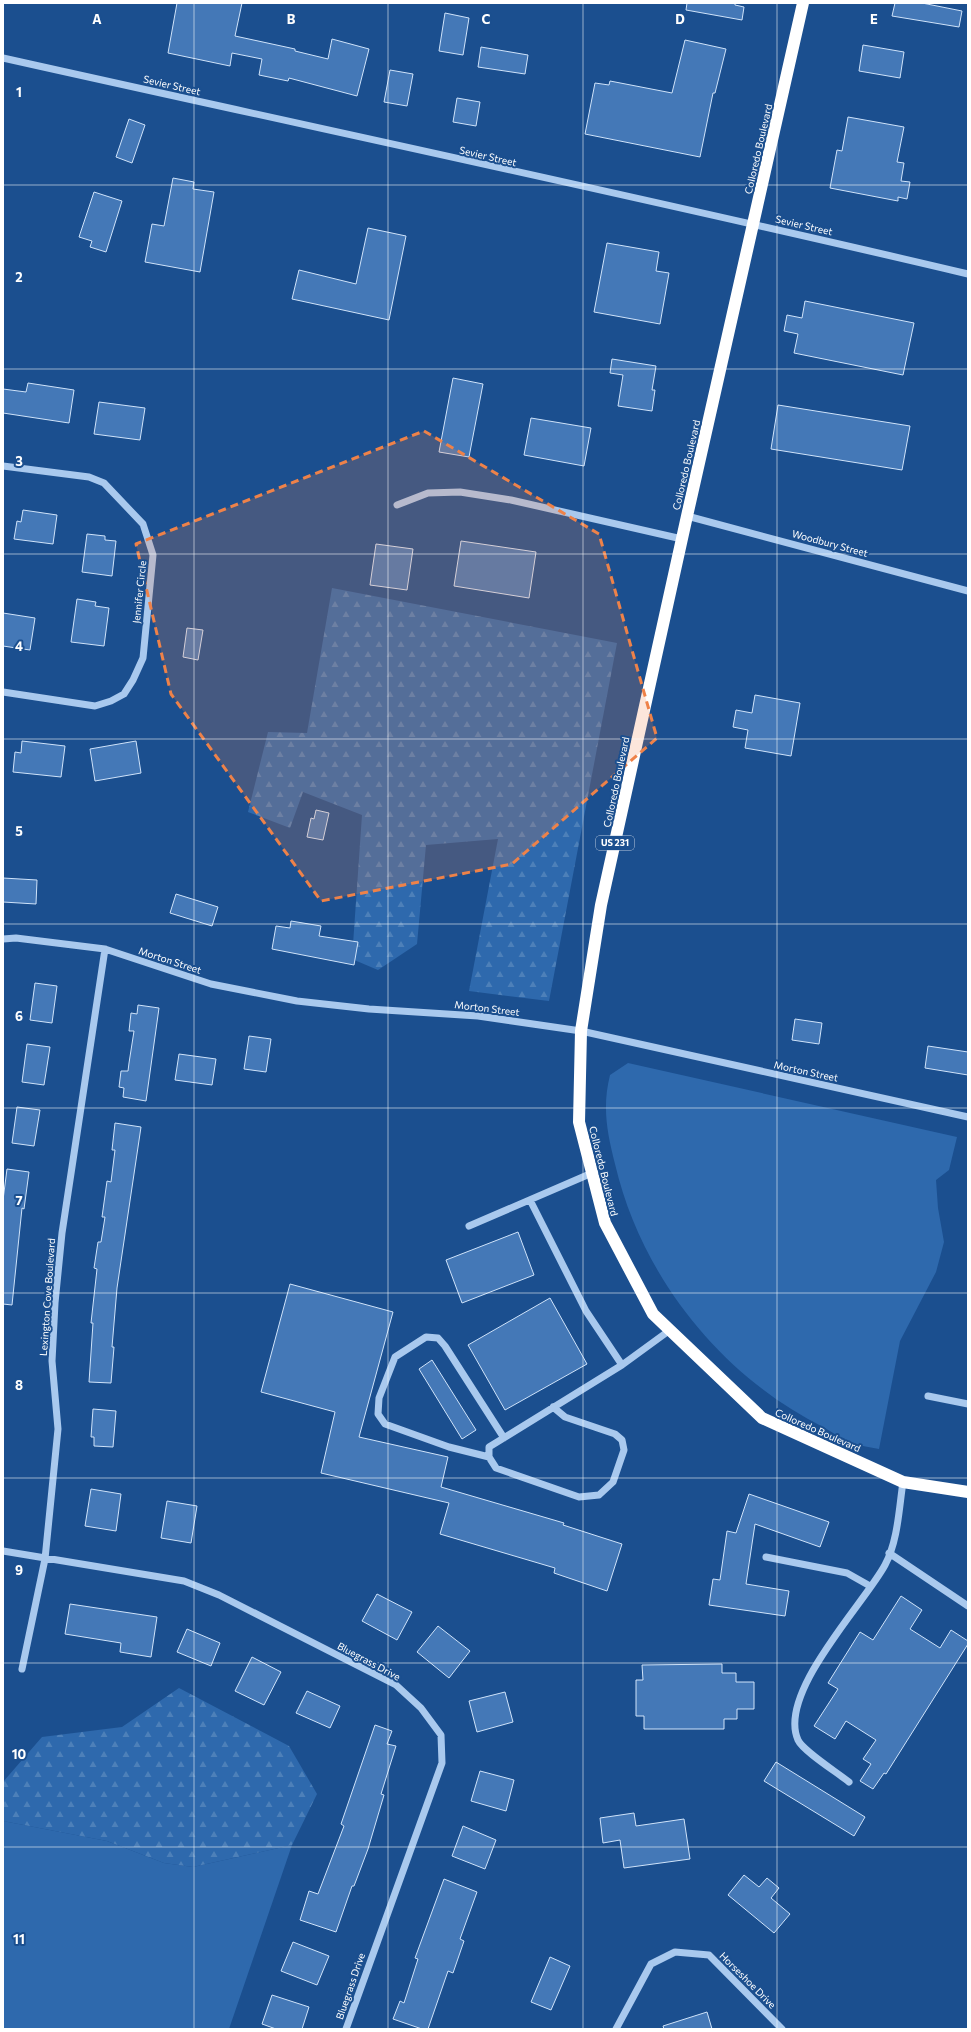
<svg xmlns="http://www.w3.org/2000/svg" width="971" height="2032" font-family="Commissioner,sans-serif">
  <defs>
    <pattern id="forest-firs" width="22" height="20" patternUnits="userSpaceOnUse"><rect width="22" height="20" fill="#2e69ad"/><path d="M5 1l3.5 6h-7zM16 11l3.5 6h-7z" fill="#4d80b9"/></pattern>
  </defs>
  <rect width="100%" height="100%" fill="#1b4f8f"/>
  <!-- green -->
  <path fill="#2e69ad" d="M628,1063L957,1137L949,1170L936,1180L938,1208L944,1242L936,1272L900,1341L879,1449C870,1447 861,1446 852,1443C842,1439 832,1432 823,1427C721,1376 641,1276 615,1164C607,1132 602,1107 610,1075Z
    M3,1821L107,1841L164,1863L193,1867L292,1845L229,2029H3Z"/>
  <!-- forest -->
  <path fill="url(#forest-firs)" d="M332,588L617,643L549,1001L469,991L498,839L426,845L417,944L378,970L352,959L362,815L303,792L290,828L248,812L268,732L307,733Z
    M179,1688L289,1746L317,1794L292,1845L193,1867L164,1863L107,1841L3,1821V1782L42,1737L122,1727Z"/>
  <!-- building -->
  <path fill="#4478b7" stroke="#cfe3fa" d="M177,3H242L235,36L295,49V51L328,59L332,39L369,49L357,96L289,78L288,81L259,75L262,59L232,53L230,66L168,53Z
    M687,3H735V5L744,7L742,20L686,10Z
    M895,3H922L962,11L959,27L892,16Z
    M445,13L469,18L463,55L439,51Z
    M685,40L726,49L715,93H713L700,157L585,134L595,83L609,85L610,81L672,93Z
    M863,45L904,52L900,78L859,71Z
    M481,47L528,55L525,74L478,67Z
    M390,70L413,74L407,106L384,102Z
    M457,98L480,102L476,126L453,122Z
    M848,117L904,127L897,162L904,163L901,181L910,182L907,199L898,197V201L830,188L837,150L842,151Z
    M129,119L145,125L132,163L116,157Z
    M173,178L194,182L193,189L214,192L200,272L145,262L152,224L164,226Z
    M94,192L122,201L106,252L90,247L92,241L79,237Z
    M368,228L406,236L389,320L292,299L299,270L356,284Z
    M607,243L659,252L656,271L669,273L660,324L594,312Z
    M805,301L914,323L903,375L794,353L798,334L784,331L787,315L802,318Z
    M612,359L656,366L652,390H655L652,411L618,406L623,375L610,373Z
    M453,378L483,384L469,457L439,452Z
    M28,383L74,390L69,423L3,413V389L26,392Z
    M99,402L145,408L140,440L94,434Z
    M778,405L910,426L902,470L771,449Z
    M531,418L591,428L584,466L524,455Z
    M23,510L57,515L53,544L14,539L17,521L21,522Z
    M87,534L105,536V540L116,541L112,576L82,572Z
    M461,541L536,552L529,598L454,586Z
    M376,544L413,549L407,590L370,585Z
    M77,599L96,602L95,606L109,608L104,646L71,642Z
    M3,613L35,618L30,650L3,646Z
    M187,628L203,630L198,660L183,657Z
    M755,695L800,703L791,756L745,748L748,730L733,727L736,710L752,713Z
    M22,741L65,746L61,777L13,772L15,752L21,753Z
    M136,741L141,773L95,781L90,749Z
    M316,810L329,813L323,840L307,837L311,818L314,819Z
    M3,878L37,880L36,904L3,902Z
    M176,894L218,907L212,926L170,913Z
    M291,921L321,926L319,936L358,942L354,965L272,949L276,926L290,928Z
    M35,983L57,986L52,1023L30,1020Z
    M138,1005L159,1008L146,1101L123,1097L124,1088L119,1087L121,1071H128L129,1063L134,1031H129L131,1013L137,1014Z
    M795,1019L822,1023L819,1044L792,1040Z
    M249,1036L271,1039L266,1072L244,1069Z
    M27,1044L50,1047L44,1085L22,1082Z
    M928,1046L968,1052V1075L925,1068Z
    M179,1054L216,1059L212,1085L175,1080Z
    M17,1107L40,1110L34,1146L12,1143Z
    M115,1123L141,1127L117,1288L112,1347H114L111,1383L89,1382L93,1323H91L97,1269L94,1268L98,1242H101L105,1217H102L107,1181L111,1182L115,1150H112Z
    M7,1169L29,1172L24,1209L22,1208L12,1305L3,1304V1200Z
    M518,1232L534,1275L462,1303L446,1260Z
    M290,1284L393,1312L359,1437L448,1457L441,1487L564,1523L563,1525L622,1544L607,1591L554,1573L555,1568L440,1534L449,1503L321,1473L335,1412L261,1392Z
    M550,1298L587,1364L505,1410L468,1345Z
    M432,1360L476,1430L462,1439L419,1369Z
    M93,1409L116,1411L113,1447L94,1446V1437H91Z
    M91,1489L121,1494L116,1531L85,1526Z
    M749,1494L829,1522L820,1547L755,1524L746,1584L789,1591L785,1616L709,1605L713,1579L720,1580L727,1531L736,1533Z
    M167,1501L197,1506L191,1543L161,1538Z
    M377,1594L412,1612L397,1640L362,1621Z
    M901,1596L922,1610L910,1629L940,1648L951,1630L968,1641V1644L886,1774L884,1773L873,1789L860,1781L871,1764L863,1759L876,1740L846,1721L835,1739L814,1726L838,1689L828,1683L860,1632L873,1640Z
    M70,1604L157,1617L151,1657L120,1652L121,1643L65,1634Z
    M438,1626L470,1651L449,1678L417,1652Z
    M187,1629L220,1643L211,1666L177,1652Z
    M252,1657L281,1672L264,1705L235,1691Z
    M722,1664V1673H736V1682H754V1709H737V1719H724V1729H644V1716H636V1680H643L642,1665Z
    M307,1691L340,1706L330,1728L296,1713Z
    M505,1692L513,1722L477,1732L469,1701Z
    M375,1725L392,1731L387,1744L396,1746L381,1794L384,1795L368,1849L354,1886H352L336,1932L300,1920L309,1891L318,1894L344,1826L341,1824Z
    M776,1762L865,1817L854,1836L764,1781Z
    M480,1771L514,1780L506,1811L471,1801Z
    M634,1813L636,1826L684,1819L690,1859L624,1868L620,1840L603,1843L600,1818Z
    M463,1826L496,1840L485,1869L452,1856Z
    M744,1875L759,1887L767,1878L779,1888L771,1898L790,1914L774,1933L728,1895Z
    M444,1879L477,1892L460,1939L464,1941L453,1973L448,1971L428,2029H422L393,2019L400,2001L404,2003L418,1959L415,1958Z
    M293,1942L329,1956L317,1985L281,1971Z
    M550,1957L570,1966L551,2010L531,2002Z
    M272,1995L309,2007L302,2029H276L262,2024Z
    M707,2012L712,2029H664L663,2026Z"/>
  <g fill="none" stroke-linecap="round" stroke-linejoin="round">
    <!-- minor -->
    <path stroke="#a9c9ee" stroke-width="7" d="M3,58C325,130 647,198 968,274
      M3,466L89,477L104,483L143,524L153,555L143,658L133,680L124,694L111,701L95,706L3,692
      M397,505L428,493L460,492L511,500L682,539
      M687,516L968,591
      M3,939L16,938L105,949L211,984L297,1001L369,1009L478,1016L581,1031L968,1117
      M530,1200L586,1311L622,1365
      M469,1226L592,1173
      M928,1396L968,1404
      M553,1407L565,1417L615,1434L622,1440L624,1450L613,1482L599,1495L579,1497L496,1468L489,1457V1447L622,1365L670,1330
      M489,1457L449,1447L385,1424L378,1414L379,1398L395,1357L426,1337L438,1338L445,1346L504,1438
      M3,1551L184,1581L219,1595L396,1685L421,1708L441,1735L442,1763L346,2029
      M889,1553L968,1606
      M766,1557L847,1573L870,1586
      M22,1669L45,1559L58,1429L52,1361L55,1303L62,1233L105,949
      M849,1782C838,1773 803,1751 798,1740C777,1693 864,1604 885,1565C898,1541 899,1508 903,1482
      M616,2029L651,1964L675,1952L709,1955L782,2029"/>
    <!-- highway -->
    <path stroke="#fff" stroke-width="12" d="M803,3L687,516L601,905L581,1031L579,1122L605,1223L653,1314L762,1418L903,1482L968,1492"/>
  </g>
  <!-- marked area -->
  <path fill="#ee8249" fill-opacity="0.2" stroke="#ee8249" stroke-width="3" stroke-dasharray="8 5" stroke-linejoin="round" d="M424,431L599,534L657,738L512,864L321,901L171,694L136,544Z"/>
  <!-- grid -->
  <path fill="none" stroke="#fff" stroke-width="1" stroke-opacity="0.55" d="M194,3V2029M388,3V2029M583,3V2029M777,3V2029M3,185H968M3,369H968M3,554H968M3,739H968M3,924H968M3,1108H968M3,1293H968M3,1478H968M3,1663H968M3,1847H968"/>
  <g text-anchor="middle" stroke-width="4" stroke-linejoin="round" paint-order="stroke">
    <!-- shield labels -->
    <rect fill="#1b4f8f" stroke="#bbcadd" stroke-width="1" x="596" y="836" width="38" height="14" rx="3"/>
    <g font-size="9" font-weight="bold" fill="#fff">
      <text x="615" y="846">US 231</text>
    </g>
    <!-- street labels -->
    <g font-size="10" fill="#fff" stroke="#1b4f8f">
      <text transform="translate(172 85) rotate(13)" y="4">Sevier Street</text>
      <text transform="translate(758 149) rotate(-77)" y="4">Colloredo Boulevard</text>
      <text transform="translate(488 156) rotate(13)" y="4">Sevier Street</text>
      <text transform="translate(804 225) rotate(13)" y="4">Sevier Street</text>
      <text transform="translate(686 465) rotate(-77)" y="4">Colloredo Boulevard</text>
      <text transform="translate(830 543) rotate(15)" y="4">Woodbury Street</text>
      <text transform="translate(139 592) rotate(-84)" y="4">Jennifer Circle</text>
      <text transform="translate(616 782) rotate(-78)" y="4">Colloredo Boulevard</text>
      <text transform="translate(170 960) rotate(18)" y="4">Morton Street</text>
      <text transform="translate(487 1008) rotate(7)" y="4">Morton Street</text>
      <text transform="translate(806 1071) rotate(12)" y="4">Morton Street</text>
      <text transform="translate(604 1171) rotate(76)" y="4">Colloredo Boulevard</text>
      <text transform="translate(47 1297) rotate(-86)" y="4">Lexington Cove Boulevard</text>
      <text transform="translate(818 1430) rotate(24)" y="4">Colloredo Boulevard</text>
      <text transform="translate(369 1661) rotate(28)" y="4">Bluegrass Drive</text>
      <text transform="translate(748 1980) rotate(45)" y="4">Horseshoe Drive</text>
      <text transform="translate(350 1986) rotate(-71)" y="4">Bluegrass Drive</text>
    </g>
  </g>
  <g font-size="13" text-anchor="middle" font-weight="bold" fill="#fff" stroke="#1b4f8f" stroke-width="4" stroke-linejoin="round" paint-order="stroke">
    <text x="97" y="24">A</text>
    <text x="291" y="24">B</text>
    <text x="486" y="24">C</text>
    <text x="680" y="24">D</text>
    <text x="874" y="24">E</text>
    <text x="19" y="97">1</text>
    <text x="19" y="282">2</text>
    <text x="19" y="466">3</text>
    <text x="19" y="651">4</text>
    <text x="19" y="836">5</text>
    <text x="19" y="1021">6</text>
    <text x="19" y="1205">7</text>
    <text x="19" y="1390">8</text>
    <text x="19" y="1575">9</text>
    <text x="19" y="1759">10</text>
    <text x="19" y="1944">11</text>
  </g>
  <!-- border -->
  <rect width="971" height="2032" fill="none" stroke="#ffffff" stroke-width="8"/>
</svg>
